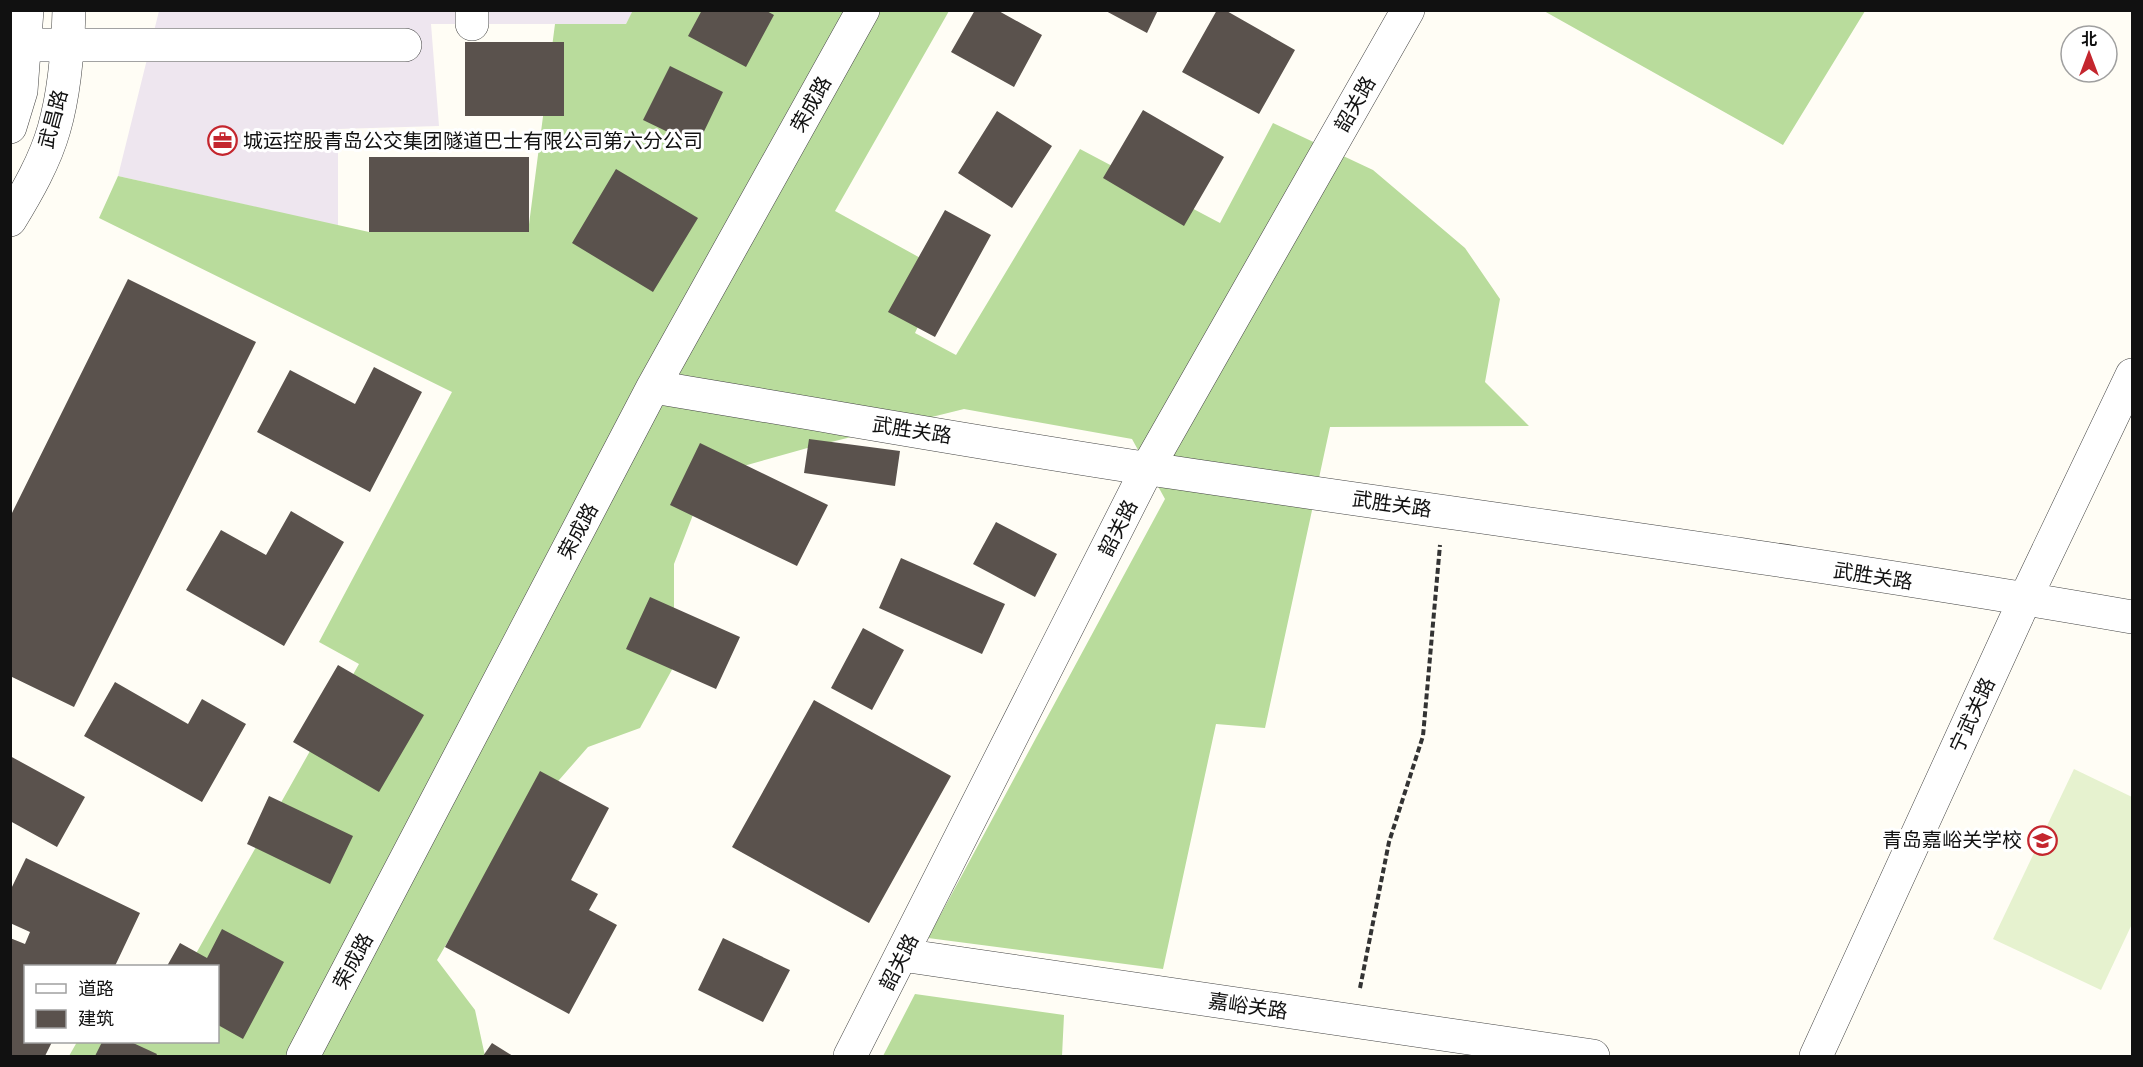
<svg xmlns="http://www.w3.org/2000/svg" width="2143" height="1067" font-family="'Source Serif 4','Noto Sans SC',serif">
  <rect width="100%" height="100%" fill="#fffdf5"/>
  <!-- industrial -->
  <path fill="#eee6ef" d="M159,11H633L626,24H431L439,126L338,129V226L118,176Z"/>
  <!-- forest -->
  <path fill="#b9dc9c" d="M633,10L949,11L835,211L944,271L915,333L956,355L1080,149L1220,223L1273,123L1373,170L1465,248L1500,299L1485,382L1529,426L1330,427L1265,728L1216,724L1163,969L928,938L1165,499L1132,439L964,409L811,447L708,476L674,564V666L640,728L588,747L510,836L437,960L475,1010L485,1056H69L77,1042H218V966H189L359,664L319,642L452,392L99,218L118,176L369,232H528L555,24H626Z
    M1544,11L1865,10V11L1783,145Z
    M915,994L1064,1015L1062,1056H883Z"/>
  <!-- pitch -->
  <path fill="#e6f2cf" d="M2074,769L2132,797V924L2101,990L1993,939Z"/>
  <!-- building -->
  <path fill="#5a524d" d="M702,10H765L774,15L746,67L688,36Z
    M975,10H997L1042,35L1014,87L951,52Z
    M1104,10H1158L1147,33Z
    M1217,10H1225L1295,50L1259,114L1182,72Z
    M465,42H564V116H465Z
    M670,66L723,92L697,146L643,120Z
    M1143,110L1224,157L1184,226L1103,178Z
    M997,111L1052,146L1012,208L958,173Z
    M369,157H529V232H369Z
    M616,169L698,218L653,292L572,243Z
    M945,210L991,235L935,337L888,312Z
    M128,279L256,342L74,707L10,676V517Z
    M374,367L422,392L370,492L257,432L290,370L355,404Z
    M809,439L900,451L895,486L804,473Z
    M700,443L828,505L797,566L670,505Z
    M291,511L344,542L284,646L186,590L221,530L266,555Z
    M996,522L1057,554L1035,597L973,564Z
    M901,558L1005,604L982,654L879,608Z
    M650,597L740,637L716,689L626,649Z
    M863,628L904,650L872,710L831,688Z
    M338,665L424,715L379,792L293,742Z
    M115,682L188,724L202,699L246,724L202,802L84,736Z
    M814,700L951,776L869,923L732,847Z
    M10,756L85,797L57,847L10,821Z
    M540,771L609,808L571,880L598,894L589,910L617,925L569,1014L445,947Z
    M269,796L353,836L330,884L247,844Z
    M26,858L140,913L115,966H26V1042H52L45,1056H10V938L25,944L30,932L10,923V891Z
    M222,929L284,962L243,1039L218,1025V966H167L180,943L207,958Z
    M723,938L790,970L763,1022L698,990Z
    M102,1042H131L157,1054L156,1056H95Z
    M492,1043L513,1056H483Z"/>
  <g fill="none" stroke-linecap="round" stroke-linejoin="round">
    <defs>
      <path id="minor" d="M472,10V24
        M25,45H405
        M10,127L21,91L27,10
        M10,220C27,192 45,161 54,129C65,91 68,50 69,10
        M653,387C819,414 984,444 1150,469C1478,518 1806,560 2132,617
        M902,955L1593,1056
        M303,1056L653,387L863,10
        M850,1056L1147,469L1408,10
        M1816,1056L2025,599L2132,375"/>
    </defs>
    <!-- minor casing -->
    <use href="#minor" stroke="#444" stroke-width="34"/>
    <!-- path -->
    <path stroke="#333" stroke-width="4" stroke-dasharray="6 3" stroke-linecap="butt" d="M1360,988L1389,842L1423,736L1440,545"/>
    <!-- minor -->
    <use href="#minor" stroke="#fff" stroke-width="33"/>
  </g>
  <!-- icons -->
  <defs>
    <symbol id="office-ring" viewBox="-11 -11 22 22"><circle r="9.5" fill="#fff" stroke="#c4262e" stroke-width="1.5"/><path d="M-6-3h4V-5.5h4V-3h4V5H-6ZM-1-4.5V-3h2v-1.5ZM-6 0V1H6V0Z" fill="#c4262e"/></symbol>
    <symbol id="school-ring" viewBox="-11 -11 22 22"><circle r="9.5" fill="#fff" stroke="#c4262e" stroke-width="1.5"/><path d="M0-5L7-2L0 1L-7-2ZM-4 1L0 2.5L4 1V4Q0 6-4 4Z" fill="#c4262e"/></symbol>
  </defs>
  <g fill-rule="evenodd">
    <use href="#office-ring" x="206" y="124" width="33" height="33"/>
    <use href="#school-ring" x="2026" y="824" width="33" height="33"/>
  </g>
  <g text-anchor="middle" stroke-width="6" stroke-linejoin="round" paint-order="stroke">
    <!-- street labels -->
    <g font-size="20" fill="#111" stroke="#fff">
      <text transform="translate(811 104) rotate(-61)" y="7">荣成路</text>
      <text transform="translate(1355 104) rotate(-60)" y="7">韶关路</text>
      <text transform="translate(53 119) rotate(-75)" y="7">武昌路</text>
      <text transform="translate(912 430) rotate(9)" y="7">武胜关路</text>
      <text transform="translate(1392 504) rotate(8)" y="7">武胜关路</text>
      <text transform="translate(1118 528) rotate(-63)" y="7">韶关路</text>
      <text transform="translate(578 531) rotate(-62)" y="7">荣成路</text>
      <text transform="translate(1873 576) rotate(9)" y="7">武胜关路</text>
      <text transform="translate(1972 715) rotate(-65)" y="7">宁武关路</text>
      <text transform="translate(353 961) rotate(-62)" y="7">荣成路</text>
      <text transform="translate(899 962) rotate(-63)" y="7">韶关路</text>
      <text transform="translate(1248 1006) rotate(8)" y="7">嘉峪关路</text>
    </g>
    <!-- poi labels -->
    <g font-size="20" fill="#111" stroke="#fff" text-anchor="start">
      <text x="243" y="148">城运控股青岛公交集团隧道巴士有限公司第六分公司</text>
      <text x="2022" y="847" text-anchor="end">青岛嘉峪关学校</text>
    </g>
  </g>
  <!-- border -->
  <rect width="2143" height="1067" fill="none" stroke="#111111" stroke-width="24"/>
  <!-- legend -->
  <rect x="24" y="965" width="195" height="78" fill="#ffffff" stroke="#a0a0a0" stroke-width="1.5"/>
  <rect x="36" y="984" width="30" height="9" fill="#ffffff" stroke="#a0a0a0" stroke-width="1.5"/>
  <text x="78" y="995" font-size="18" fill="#111111">道路</text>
  <rect x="36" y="1010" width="30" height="18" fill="#5a524d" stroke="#a0a0a0" stroke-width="1.5"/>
  <text x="78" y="1025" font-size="18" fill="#111111">建筑</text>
  <!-- north arrow -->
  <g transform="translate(2089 54)"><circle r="28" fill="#ffffff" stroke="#a0a0a0" stroke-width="1.5"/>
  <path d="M0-4.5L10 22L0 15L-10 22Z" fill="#c4262e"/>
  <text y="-9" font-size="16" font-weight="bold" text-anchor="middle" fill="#111111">北</text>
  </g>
</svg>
